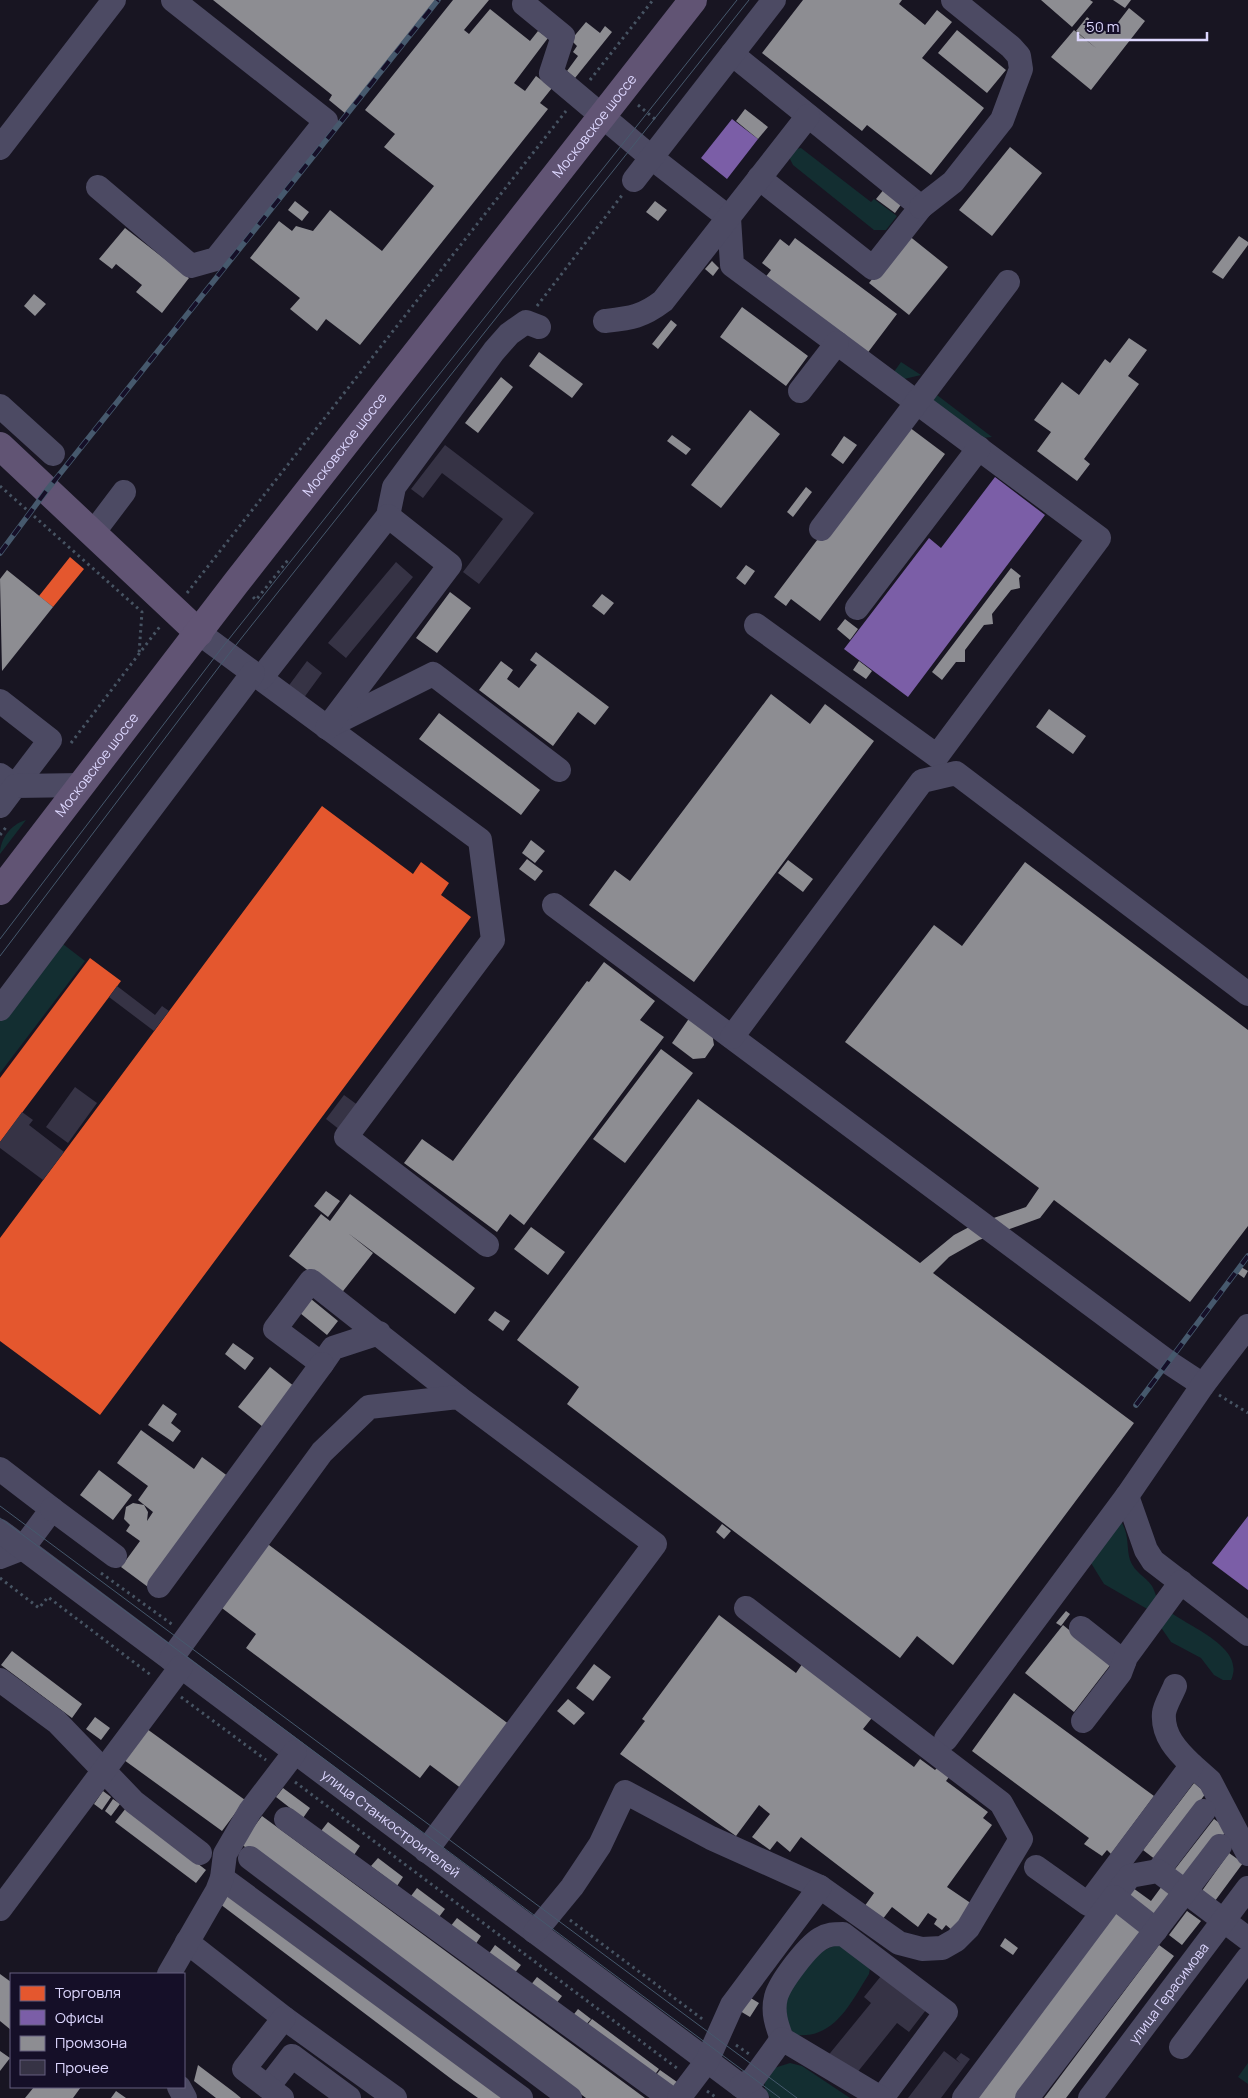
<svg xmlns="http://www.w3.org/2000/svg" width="1248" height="2098" font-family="Manrope,sans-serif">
  <rect width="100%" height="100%" fill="#181522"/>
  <!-- green -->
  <path fill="#132e31" d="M801,148L871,202L874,199L897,216L886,230H874L793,165L789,157L796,149Z
    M901,362L921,375L904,379L891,376Z
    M933,392L992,437L982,438L934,401Z
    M26,820L0,854C0,839 11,824 26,820Z
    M59,941L85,961L0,1073V1018Z
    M1120,1520C1130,1534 1126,1547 1130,1560C1135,1573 1145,1576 1152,1586C1155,1591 1156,1598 1160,1603C1176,1624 1248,1643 1231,1680H1223L1214,1675L1201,1658L1171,1642L1149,1610L1104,1584L1091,1563Z
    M834,1946H843L870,1968L869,1974C851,2002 835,2039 796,2035C764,2009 804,1956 834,1946Z
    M790,2063L802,2066L850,2098H771C761,2087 764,2081 771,2069Z
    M1248,2063V2084L1238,2077Z"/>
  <!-- shops -->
  <path fill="#e4572e" d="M70,557L84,569L53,607L39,596Z
    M322,806L413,874L421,862L449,883L441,895L471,917L100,1415L0,1341V1238Z
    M90,958L121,981L0,1142V1078Z"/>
  <!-- offices -->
  <path fill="#7b5ea7" d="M732,119L758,139L727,179L701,158Z
    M995,477L1045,515L908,697L844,649L929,538L941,548Z
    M1248,1516V1590L1212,1563Z"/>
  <!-- industry -->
  <path fill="#8d8d92" d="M213,0H436L346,114L329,100L332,95Z
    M453,0H489L464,30L469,34L490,9L530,41L538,31L548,38L514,83L525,91L536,76L552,88L540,103L548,109L360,345L326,319L317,331L290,309L300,298L250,258L279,221L292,231L296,226L313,231L330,210L382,251L434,186L384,147L395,134L365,110Z
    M803,0H902L899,4L925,25L937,10L952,22L922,58L984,108L931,175L867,125L862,131L762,53Z
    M1041,0H1090L1093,2L1072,27Z
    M1113,0H1131L1125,8Z
    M1129,8L1145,21L1091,90L1051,57L1074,30L1097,49L1076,31L1087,17L1109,34Z
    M586,22L600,33L605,26L612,32L575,78L567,71L578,56L573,52L577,46L571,40Z
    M957,30L1006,70L987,93L938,53Z
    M745,109L768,127L758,139L736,121Z
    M1010,147L1042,173L992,236L959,210Z
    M885,188L903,202L895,213L876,199Z
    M295,201L309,212L302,221L288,210Z
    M655,201L667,210L658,221L646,212Z
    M125,228L189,278L162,313L136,292L142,285L116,264L112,269L99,259Z
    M908,235L948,267L909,315L869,283Z
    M1239,236L1248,242V245L1223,279L1212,272Z
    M795,238L897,314L866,355L764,279L771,270L762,263L780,239L789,246Z
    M712,261L719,268L713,276L705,269Z
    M34,294L46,304L35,316L24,306Z
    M742,307L808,356L786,386L720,337Z
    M671,320L677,325L658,349L652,344Z
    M1129,338L1147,350L1128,376L1139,384L1084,459L1090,464L1077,481L1037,451L1051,432L1034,420L1062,382L1079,395L1105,359L1110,363Z
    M539,352L583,384L572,398L529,366Z
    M501,377L513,387L478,433L465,423Z
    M750,410L780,434L721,508L691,485Z
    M905,424L945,454L820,621L791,599L786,606L774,597Z
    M672,435L691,449L686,455L667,441Z
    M844,436L857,445L843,464L831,455Z
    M806,487L812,492L793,517L787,512Z
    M746,565L755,571L745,585L736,578Z
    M1011,568L1021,576L1019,578L1020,588L1011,590L992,614L993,624L984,625L965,650V662H956L942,680L932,672Z
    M7,570L53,607L2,671L0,579Z
    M450,592L471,608L437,653L416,638Z
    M602,594L614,603L604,615L592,606Z
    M845,619L858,629L850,640L837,629Z
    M536,652L609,707L595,725L578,712L553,746L479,690L501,661L513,670L507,679L519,688L537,665L530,660Z
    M859,661L872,671L866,679L853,670Z
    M771,694L810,724L825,704L874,741L694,982L589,905L615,870L630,881Z
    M1049,709L1086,736L1073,754L1036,727Z
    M439,713L540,790L521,815L419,739Z
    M531,840L545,851L535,863L522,853Z
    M527,859L543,871L535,881L519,869Z
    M788,860L813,879L803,892L778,873Z
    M1025,862L1248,1030V1226L1190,1302L1054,1200L1040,1218L979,1240L949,1257L933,1273L1134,1423L953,1665L917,1636L900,1658L567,1404L579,1387L517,1340L698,1099L920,1263L954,1235L973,1225L1026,1207L1039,1188L845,1042L934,925L962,946Z
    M604,962L655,1001L640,1020L664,1037L524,1225L510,1214L497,1232L404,1163L422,1139L453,1161L587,981L589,982Z
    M690,1017L712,1033L714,1045L705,1058L693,1059L672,1043Z
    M661,1049L693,1073L625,1163L593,1139Z
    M326,1191L340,1201L328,1217L314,1206Z
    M350,1194L475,1288L455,1314L348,1233L373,1253L340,1295L289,1256L321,1214L330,1221Z
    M531,1227L565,1252L548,1275L514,1249Z
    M1241,1267L1248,1271L1244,1278L1237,1273Z
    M311,1299L338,1321L327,1335L300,1313Z
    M495,1311L510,1321L503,1331L488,1320Z
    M233,1343L254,1358L245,1370L225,1354Z
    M270,1367L295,1387L263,1427L238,1407Z
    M163,1404L177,1414L171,1423L181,1431L173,1442L148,1425Z
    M141,1430L194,1469L202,1457L229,1477L148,1587L121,1567L140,1541L126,1531L130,1525L124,1519L126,1507L133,1503L144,1505L148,1512L147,1521L153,1512L138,1500L148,1486L117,1463Z
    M99,1470L132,1495L113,1520L80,1495Z
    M722,1524L731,1531L724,1539L716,1532Z
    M265,1542L514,1728L466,1792L430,1765L420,1778L246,1648L256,1634L218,1605Z
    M1066,1611L1070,1614L1061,1626L1056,1623Z
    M719,1615L796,1673L805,1660L875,1714L863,1729L914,1767L920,1759L935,1770L937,1768L949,1777L946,1781L988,1812L983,1818L992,1825L947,1887L972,1904L953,1931L946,1925L942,1930L934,1924L937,1919L928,1913L918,1927L892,1907L882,1920L864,1907L874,1893L801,1837L790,1852L777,1841L770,1850L752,1837L770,1814L759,1805L736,1836L620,1754L645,1721L642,1719Z
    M1063,1625L1111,1664L1074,1712L1025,1673Z
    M12,1651L82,1704L72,1718L1,1665Z
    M594,1664L611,1677L593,1701L576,1688Z
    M1014,1693L1154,1796L1111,1854L1107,1850L1102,1856L1084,1844L1089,1838L972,1751Z
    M568,1699L585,1713L574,1725L557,1711Z
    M95,1717L110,1728L101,1740L86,1729Z
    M147,1729L245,1800L222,1831L124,1760Z
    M1194,1783L1206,1793L1156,1860L1143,1850Z
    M283,1788L310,1808L303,1818L276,1797Z
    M103,1791L111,1797L102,1810L94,1804Z
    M113,1799L120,1804L111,1816L105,1811Z
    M126,1808L206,1870L196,1883L115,1822Z
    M262,1816L645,2098H586L241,1844Z
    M1214,1819L1228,1829L1185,1884L1172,1873Z
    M328,1822L360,1846L354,1855L321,1831Z
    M1229,1853L1243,1863L1212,1905L1199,1895Z
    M378,1858L403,1877L397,1886L371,1866Z
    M1162,1886L1176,1897L1155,1923L1125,1898L1133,1888L1151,1901Z
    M417,1888L445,1909L439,1917L411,1896Z
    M229,1892L509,2098H478L454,2081L220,1904Z
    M1187,1911L1201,1921L1182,1945L1169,1935Z
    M1116,1913L1147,1936L1023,2098H975Z
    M457,1918L481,1936L475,1945L450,1927Z
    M1005,1938L1018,1948L1013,1955L1000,1946Z
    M495,1945L521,1965L514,1974L488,1955Z
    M1159,1945L1174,1956L1066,2098H1044Z
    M0,1974L11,1982V2030L0,2021Z
    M537,1977L562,1996L555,2005L530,1986Z
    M749,1997L759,2003L750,2017L740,2011Z
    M578,2009L591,2019L584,2027L571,2018Z
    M592,2019L659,2069L651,2080L584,2029Z
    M0,2051L10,2058L0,2071Z
    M198,2065L235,2093L241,2098H216L194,2081Z
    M660,2070L677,2082L670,2091L653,2079Z
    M34,2087H81L73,2098H25Z
    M116,2091L126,2098H111Z"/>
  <!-- building -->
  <path fill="#363345" d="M445,445L534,513L479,584L463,572L503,519L442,473L423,498L411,489Z
    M396,562L413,577L346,658L328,643Z
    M307,661L322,673L303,699L287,688Z
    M117,986L155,1015L162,1006L169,1011L154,1031L109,997Z
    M75,1087L97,1103L68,1143L46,1127Z
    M344,1095L359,1106L340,1130L326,1119Z
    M22,1112L33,1120L29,1125L64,1152L43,1180L0,1148V1142Z
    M881,1976L926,2010L909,2032L897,2023L848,2084L822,2063L871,2003L864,1997Z
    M944,2051L960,2063L956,2059L961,2053L970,2059L941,2098H908Z"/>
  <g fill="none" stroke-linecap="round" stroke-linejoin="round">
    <!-- path -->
    <path stroke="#475463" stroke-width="3" stroke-dasharray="2.5 4" stroke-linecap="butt" d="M590,80L653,0
      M638,105L656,120
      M537,306L623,194
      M0,486L142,612L139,654
      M187,593L566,111
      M253,597L256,600L288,560
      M71,743L161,625
      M0,835L7,826
      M1219,1395L1248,1413
      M101,1573L173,1625
      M0,1578L39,1608L48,1597L152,1676
      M181,1697L266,1760
      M295,1782L678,2069
      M570,1920L705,2021
      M736,2045L749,2054
      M707,2091L717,2098"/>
    <!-- minor -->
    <g stroke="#4c4a63" stroke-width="24">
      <path d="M524,4L563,36L551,73L652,158L729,218L732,265L1099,538L937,756L756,625"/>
      <path d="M732,54L921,207L873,268L759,178"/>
      <path d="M0,148L114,0"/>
      <path d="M634,180L774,0"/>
      <path d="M98,187L191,266L216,259L326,121L173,0"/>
      <path d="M921,207L953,182L1002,120L1021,69L1019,56L1011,47L953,0"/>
      <path d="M605,321C631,318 642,317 663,301L808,116"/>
      <path d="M800,391L837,343"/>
      <path d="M0,406L53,454"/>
      <path d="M821,529L1008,282"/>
      <path d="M93,533L124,492"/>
      <path d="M857,608L979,448"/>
      <path d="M199,633L480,840L493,940L346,1137L487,1245"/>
      <path d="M261,678L388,516L394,487L494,351L509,334L526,322L539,327"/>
      <path d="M0,701L50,740L15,786L0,775"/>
      <path d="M333,724L433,674L559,770"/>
      <path d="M327,728L450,565L388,516"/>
      <path d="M0,806L15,786L83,785"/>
      <path d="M554,905L1168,1362L1203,1385"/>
      <path d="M0,1009L253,673"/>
      <path d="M732,1037L922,781L956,773L1248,994"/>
      <path d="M379,1333L333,1348L322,1364L275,1329L311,1281L458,1397"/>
      <path d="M0,1469L52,1509L23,1548L0,1557"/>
      <path d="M1127,1496L1146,1550L1153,1561L1248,1634"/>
      <path d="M52,1509L115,1556"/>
      <path id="s1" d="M0,1531L757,2098"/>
      <path d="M159,1586L322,1364"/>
      <path d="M1081,1628L1124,1662"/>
      <path d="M171,1659L322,1452L369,1407L458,1397L655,1544L426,1851"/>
      <path d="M0,1680L57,1722L134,1802L200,1853"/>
      <path d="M1083,1721L1120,1673L1126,1657L1181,1582"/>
      <path d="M946,1739L1127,1496L1203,1385L1248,1326"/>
      <path d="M1192,1765L1210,1781L1248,1854"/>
      <path d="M286,1819L670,2098"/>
      <path d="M250,1858L570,2098"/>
      <path d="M1036,1867L1088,1904L1192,1765C1177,1751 1162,1735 1164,1713C1165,1705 1172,1694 1175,1686"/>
      <path d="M1158,1871L1204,1811"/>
      <path d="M222,1878L521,2098"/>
      <path d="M1114,1897L1130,1876L1158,1871L1248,1939"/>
      <path d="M0,1909L181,1667"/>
      <path d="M535,1932L572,1887L600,1845L625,1792L711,1838L820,1887L899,1943L922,1949L942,1948L956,1940L968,1928L1021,1839L1001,1803L746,1608"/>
      <path d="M187,1942L284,2018L395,2098"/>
      <path d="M169,1974L217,1891L222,1878L225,1854L250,1811L295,1752"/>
      <path d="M782,2039C777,2026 772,2012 776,1997C780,1982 807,1947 820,1939C828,1934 834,1934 843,1934L946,2012L882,2098"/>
      <path d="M1181,2047L1248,1958"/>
      <path d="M741,2086L753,2079L782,2039L881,2098"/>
      <path d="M179,2087L185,2098"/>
      <path d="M268,2087L292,2056L349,2098"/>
      <path d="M282,2098L244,2069L284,2018"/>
      <path d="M679,2098L707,2061L732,2005L820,1887"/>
      <path d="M964,2098L1114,1897L1156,1930"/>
      <path d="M1027,2098L1220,1846"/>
      <path id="s2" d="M1090,2098L1248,1888"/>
    </g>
    <!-- major -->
    <g stroke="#615474" stroke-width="28">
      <path d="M0,446L199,633"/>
      <path id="s3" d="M0,891L236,583L693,0"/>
    </g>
    <!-- tram -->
    <path stroke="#46596d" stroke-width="1" d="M0,939L221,649L737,0
      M0,956L228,655L749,0
      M0,1506L797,2098
      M0,1518L780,2098"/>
    <defs>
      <path id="rail" d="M0,553L47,490L438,0
        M1136,1405L1248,1256"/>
    </defs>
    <!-- rail casing -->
    <use href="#rail" stroke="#46596d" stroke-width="5.5"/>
    <!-- rail -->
    <use href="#rail" stroke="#150f28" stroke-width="4" stroke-dasharray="11" stroke-linecap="butt"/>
  </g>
  <g text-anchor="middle" stroke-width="5" stroke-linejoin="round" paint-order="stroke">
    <!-- street labels -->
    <g font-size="14" fill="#ddd7ff" stroke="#150f28">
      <text dy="5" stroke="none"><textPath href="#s3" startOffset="969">Московское шоссе</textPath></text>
      <text dy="5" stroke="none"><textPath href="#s3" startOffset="564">Московское шоссе</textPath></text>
      <text dy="5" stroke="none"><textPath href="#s3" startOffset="159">Московское шоссе</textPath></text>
      <text dy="5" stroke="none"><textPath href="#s1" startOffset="488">улица Станкостроителей</textPath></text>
      <text dy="5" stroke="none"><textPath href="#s2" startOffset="131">улица Герасимова</textPath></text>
    </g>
  </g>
  <!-- legend -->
  <rect x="10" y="1973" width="175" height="115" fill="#150f28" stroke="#655f7e"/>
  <rect x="20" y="1986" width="25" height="15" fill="#e4572e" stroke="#655f7e"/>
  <text x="55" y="1998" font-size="15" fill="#ddd7ff">Торговля</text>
  <rect x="20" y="2010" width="25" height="15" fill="#7b5ea7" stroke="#655f7e"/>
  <text x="55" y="2023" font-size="15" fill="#ddd7ff">Офисы</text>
  <rect x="20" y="2036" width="25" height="15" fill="#8d8d92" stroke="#655f7e"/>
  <text x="55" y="2048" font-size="15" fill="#ddd7ff">Промзона</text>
  <rect x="20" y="2060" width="25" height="15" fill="#363345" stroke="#655f7e"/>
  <text x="55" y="2073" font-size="15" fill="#ddd7ff">Прочее</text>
  <!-- scale -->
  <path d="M1078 32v8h129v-8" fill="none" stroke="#ddd7ff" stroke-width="2.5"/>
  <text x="1086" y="32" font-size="15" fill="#ddd7ff" stroke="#150f28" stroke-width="4" paint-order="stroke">50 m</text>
</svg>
